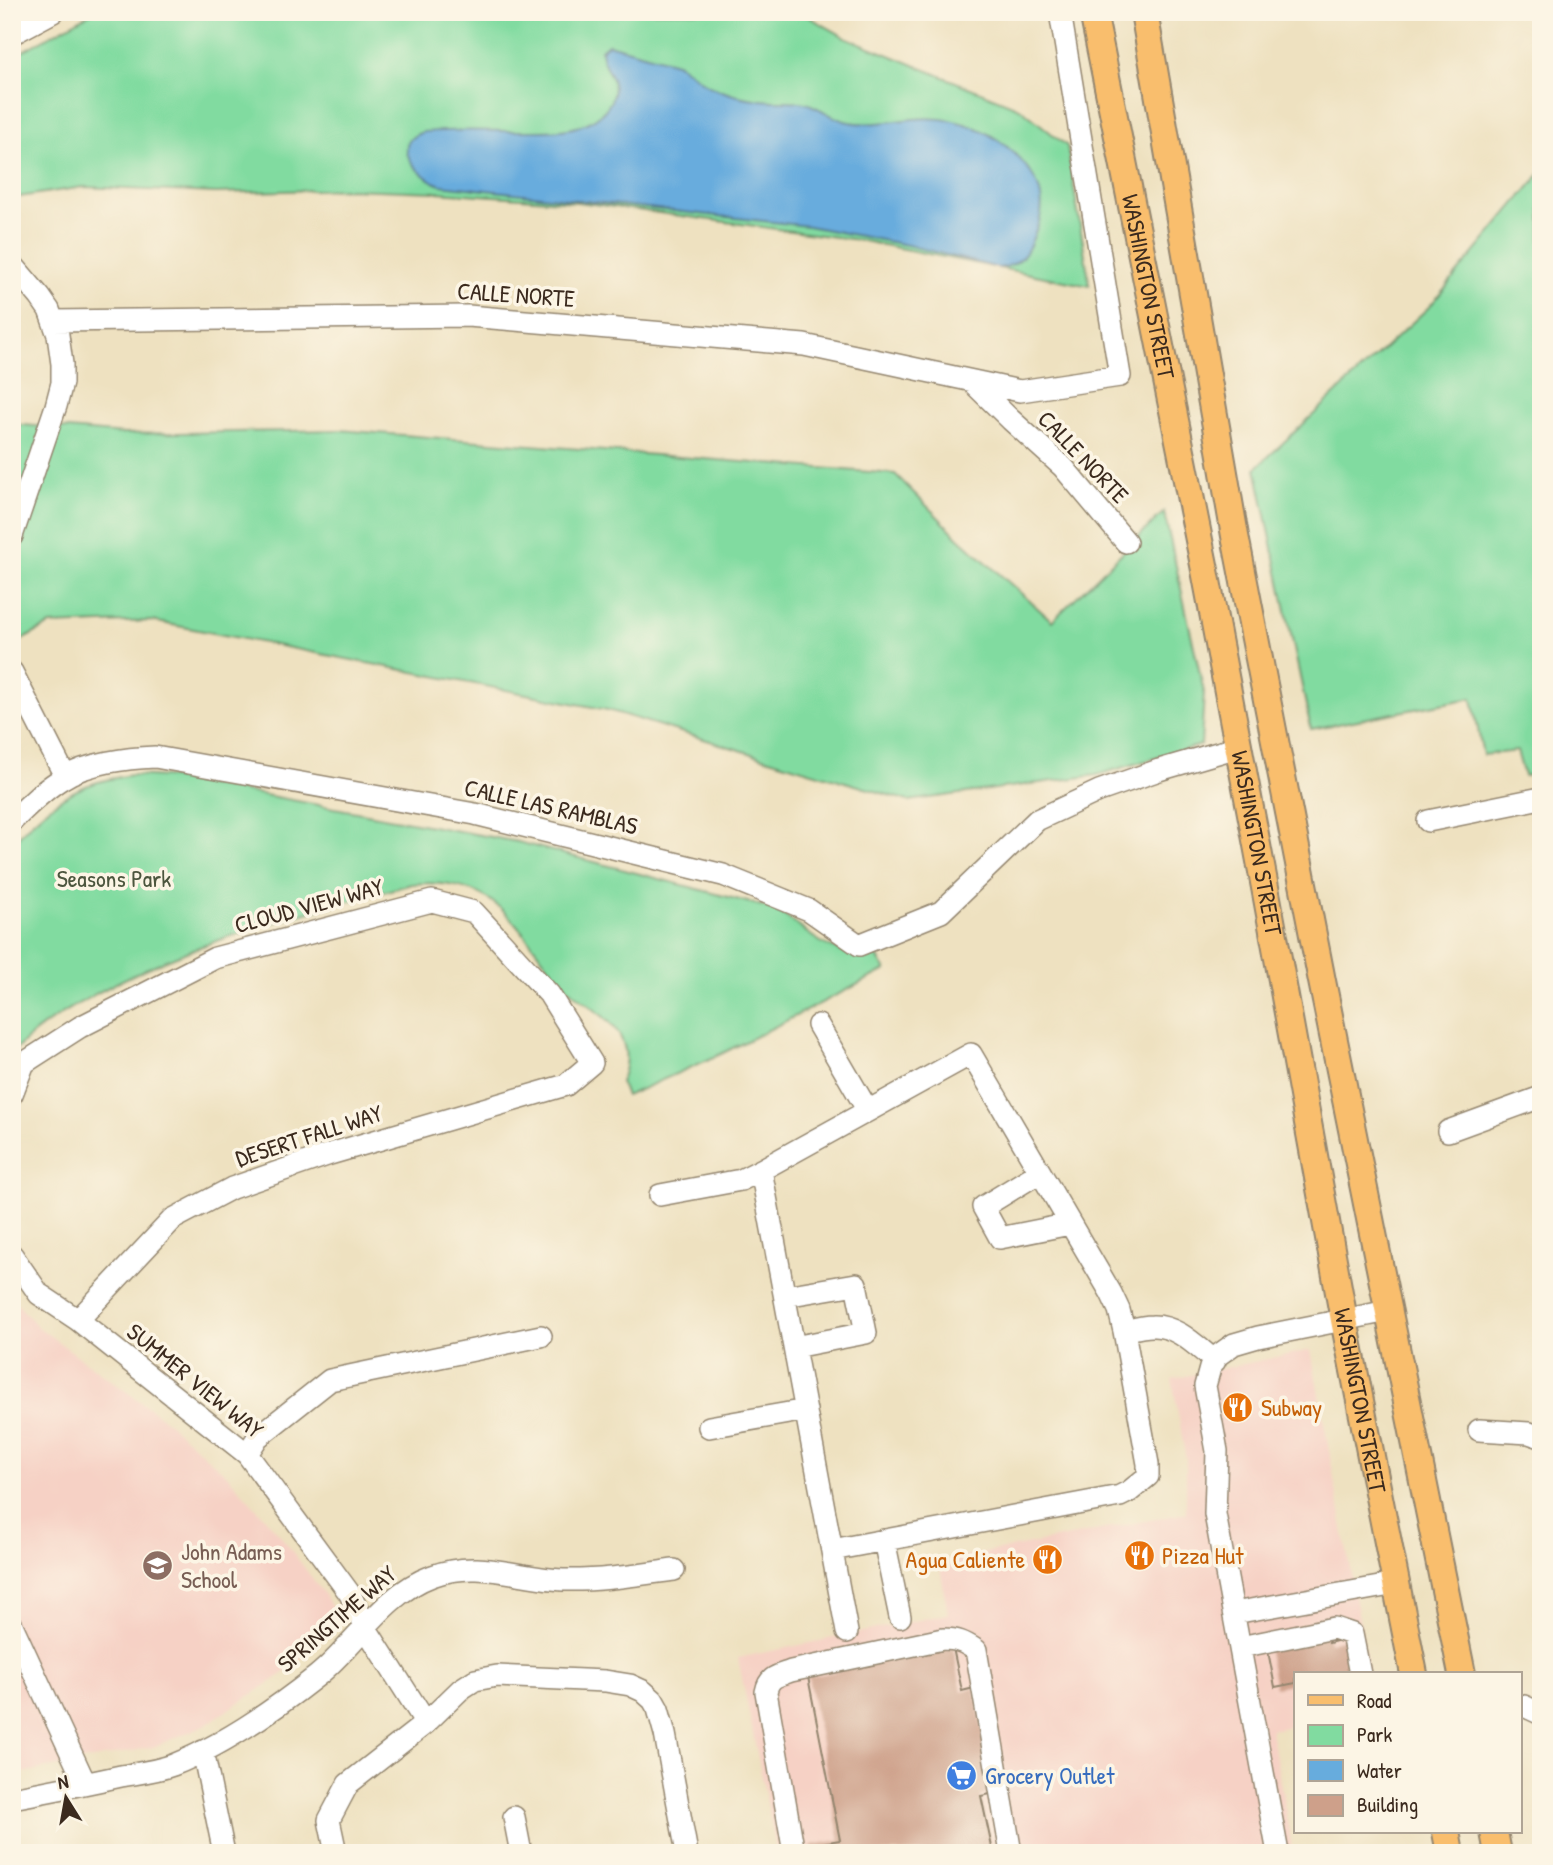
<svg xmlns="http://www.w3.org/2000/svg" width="1553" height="1865" font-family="'Patrick Hand',sans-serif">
  <rect width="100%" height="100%" fill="#fcf5e5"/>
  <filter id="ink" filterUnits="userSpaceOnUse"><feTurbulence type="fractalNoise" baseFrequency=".0143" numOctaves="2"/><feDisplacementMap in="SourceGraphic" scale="14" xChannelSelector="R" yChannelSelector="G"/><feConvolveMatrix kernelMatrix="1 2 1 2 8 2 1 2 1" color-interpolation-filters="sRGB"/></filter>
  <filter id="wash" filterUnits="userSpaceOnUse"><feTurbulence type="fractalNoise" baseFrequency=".00686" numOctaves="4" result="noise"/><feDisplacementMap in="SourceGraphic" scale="28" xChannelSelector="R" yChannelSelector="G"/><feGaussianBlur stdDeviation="1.57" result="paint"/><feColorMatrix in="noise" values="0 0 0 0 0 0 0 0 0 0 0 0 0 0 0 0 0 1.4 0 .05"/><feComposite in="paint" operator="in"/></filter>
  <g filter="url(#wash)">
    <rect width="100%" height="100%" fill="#eee1c0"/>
    <!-- built -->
    <path fill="#f6d1c5" d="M12,1298L38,1327L164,1419L227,1475L280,1535L327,1598L333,1610L330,1632L317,1645L283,1674L205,1725L153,1747L12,1775Z
      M1311,1350L1369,1674H1296V1725L1271,1730L1293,1853H777L738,1658L948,1614L939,1562L1186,1513V1460L1172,1379Z"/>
    <!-- green -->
    <path fill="#81dba0" stroke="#5e825f" stroke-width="2" d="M93,12H800L845,37L1020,108L1067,146L1090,286L858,240L578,202L437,192L348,189L216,193L83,187L12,198V57Z
      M1541,173V773L1524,776L1517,751L1483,755L1472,698L1311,729L1256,468L1430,306Z
      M12,424L124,434L339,430L895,474L959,538L1052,621L1164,512L1204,692L1201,745L1097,775L908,801L608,710L152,621L50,625L12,645Z
      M131,775L167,777L518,842L774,909C791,919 804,932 821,942C837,952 857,955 876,955L886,970L721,1054L626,1096L620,1082C627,1067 628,1051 620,1036C609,1017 588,1006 572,992C541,964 521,918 485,897C462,884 438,882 412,884C300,915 186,941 85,1000C58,1016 33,1030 12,1054V844C35,816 63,792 98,782C109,779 120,777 131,775Z"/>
    <!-- water -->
    <path fill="#67acdd" stroke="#516b7e" stroke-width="2" d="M608,44L676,63C691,71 701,84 716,89C734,96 754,100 773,101C784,101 795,100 805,103C821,107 832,119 849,122C871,126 891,121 913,119C959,114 1001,133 1029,170C1042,188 1045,205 1038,225C1030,248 1024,266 998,268L907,245L808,226L441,185C419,178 387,143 423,132C456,129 491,131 525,131C541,131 558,132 573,128C589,124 609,113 613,95C617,75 601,68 601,50Z"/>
    <g id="blocks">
      <!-- building -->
      <path fill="#cea08a" d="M1327,1633L1329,1643L1344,1639L1350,1672L1340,1674H1296V1683L1275,1687L1267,1646Z
        M953,1648L962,1691L974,1688L995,1793L981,1796L993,1852L813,1853L811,1845L840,1840L808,1677Z"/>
    </g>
  </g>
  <g filter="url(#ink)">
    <use href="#blocks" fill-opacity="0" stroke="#94866f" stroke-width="2"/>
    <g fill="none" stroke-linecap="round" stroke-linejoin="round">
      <defs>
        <path id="minor" d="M12,34L53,12
          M12,264L40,297L49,310L58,335L62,364V383L56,406L12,536
          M53,321L468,316L804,345L1020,391L1120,376L1060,12
          M971,381L1011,420L1063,467L1126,542
          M12,672L65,776
          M12,821C28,806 44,789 63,778C87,763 127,758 155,757L475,814L723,875L809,910L859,945L941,912L1037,820L1099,791L1159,770L1238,747
          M1428,821L1541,798
          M818,1025L868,1111
          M12,1094L24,1063L80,1027L215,958L432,901L474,912L549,994L592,1063L566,1085L330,1154L232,1188L173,1219L78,1320
          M1448,1131L1541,1097
          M761,1170L847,1632
          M1040,1172L983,1207L1000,1238L1070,1224
          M660,1195L741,1180L761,1170L971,1054L1111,1293L1119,1310L1124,1331L1148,1464V1476L1130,1491L1120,1496L832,1550
          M12,1255L39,1294L78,1320L247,1454L350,1594L365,1627L426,1723
          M785,1296L856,1284L866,1333L794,1347
          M1124,1331C1133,1329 1142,1326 1152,1326C1177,1325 1196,1346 1215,1361
          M709,1427L806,1410
          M1479,1430L1529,1433L1541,1437
          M247,1454L258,1437L330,1380L541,1336
          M884,1540L900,1617
          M1234,1613L1396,1584
          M12,1625L85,1783
          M1240,1647L1334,1628L1352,1634L1360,1674
          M1524,1706L1541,1714
          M203,1751L224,1853
          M12,1798C49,1791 85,1784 121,1776C138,1773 157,1771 173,1765C224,1745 274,1710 317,1676C356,1645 383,1594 432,1576C478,1559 518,1578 563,1580C600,1581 637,1575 674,1570
          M514,1817L521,1853
          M336,1853L329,1820L348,1784L426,1723L461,1689L475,1680L497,1676L605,1681L630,1685L643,1691L653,1700L658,1709L665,1734L687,1853
          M794,1853L766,1692C769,1676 778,1676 791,1671L943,1639C957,1639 964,1642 976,1650L1011,1853
          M1278,1853L1215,1514L1217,1451L1205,1386L1210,1368L1217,1356L1234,1344L1258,1337L1388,1311"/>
        <g id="major">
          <path id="s1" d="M1093,12L1204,565L1267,898L1344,1320L1414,1674"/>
          <path d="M1144,12L1235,536L1322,981L1462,1674"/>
          <path d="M1446,1832L1450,1853"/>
          <path d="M1494,1832L1498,1853"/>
        </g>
      </defs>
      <!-- minor casing -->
      <use href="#minor" stroke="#94866f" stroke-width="24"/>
      <!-- major casing -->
      <use href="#major" stroke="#94866f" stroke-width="30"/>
      <!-- minor -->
      <use href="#minor" stroke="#fff" stroke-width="21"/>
      <!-- major -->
      <use href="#major" stroke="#f9be6d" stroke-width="26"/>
    </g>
  </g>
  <!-- icons -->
  <defs>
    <symbol id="restaurant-disc" viewBox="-11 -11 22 22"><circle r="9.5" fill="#e8710a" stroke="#fcf5e5"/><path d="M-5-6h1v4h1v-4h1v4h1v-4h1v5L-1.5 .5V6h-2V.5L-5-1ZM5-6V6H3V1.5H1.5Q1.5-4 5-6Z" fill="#fff"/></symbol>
    <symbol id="school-disc" viewBox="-11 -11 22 22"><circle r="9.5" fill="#8d6e63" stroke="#fcf5e5"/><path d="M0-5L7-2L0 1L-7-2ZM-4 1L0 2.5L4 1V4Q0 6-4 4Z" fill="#fff"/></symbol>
    <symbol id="supermarket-disc" viewBox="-11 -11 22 22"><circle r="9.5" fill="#3f7fe0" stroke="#fcf5e5"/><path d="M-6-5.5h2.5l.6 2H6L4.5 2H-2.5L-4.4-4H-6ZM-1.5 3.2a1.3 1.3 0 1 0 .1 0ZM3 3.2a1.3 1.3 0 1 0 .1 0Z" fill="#fff"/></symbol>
  </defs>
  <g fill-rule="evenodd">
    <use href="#restaurant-disc" x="1220" y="1390" width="35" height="35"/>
    <use href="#restaurant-disc" x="1122" y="1538" width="35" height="35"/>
    <use href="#restaurant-disc" x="1030" y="1542" width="35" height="35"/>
    <use href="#school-disc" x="140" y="1548" width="35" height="35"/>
    <use href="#supermarket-disc" x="944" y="1758" width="35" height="35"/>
  </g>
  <g text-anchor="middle" stroke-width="7" stroke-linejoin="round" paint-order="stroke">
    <!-- street labels -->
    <g font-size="24" fill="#3b2a1e" stroke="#fcf5e5">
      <text dy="8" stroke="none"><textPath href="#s1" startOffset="280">WASHINGTON STREET</textPath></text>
      <text transform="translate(516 295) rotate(4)" y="8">CALLE NORTE</text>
      <text transform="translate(1083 457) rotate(46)" y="8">CALLE NORTE</text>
      <text transform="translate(551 807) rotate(13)" y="8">CALLE LAS RAMBLAS</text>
      <text dy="8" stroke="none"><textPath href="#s1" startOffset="847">WASHINGTON STREET</textPath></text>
      <text transform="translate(309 906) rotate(-15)" y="8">CLOUD VIEW WAY</text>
      <text transform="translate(309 1136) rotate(-18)" y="8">DESERT FALL WAY</text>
      <text transform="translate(195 1381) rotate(39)" y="8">SUMMER VIEW WAY</text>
      <text dy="8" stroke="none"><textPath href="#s1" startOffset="1414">WASHINGTON STREET</textPath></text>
      <text transform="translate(337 1619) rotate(-41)" y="8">SPRINGTIME WAY</text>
    </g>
    <!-- park labels -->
    <g font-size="24" fill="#4c563e" stroke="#fcf5e5">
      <text x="114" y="887">Seasons Park</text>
    </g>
    <!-- food labels -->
    <g font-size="24" fill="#c56008" stroke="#fcf5e5" text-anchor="start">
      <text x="1261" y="1416">Subway</text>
      <text x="1162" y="1564">Pizza Hut</text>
      <text x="1025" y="1568" text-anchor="end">Agua Caliente</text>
    </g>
    <!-- education labels -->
    <g font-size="24" fill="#785e54" stroke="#fcf5e5" text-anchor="start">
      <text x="181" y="1560">John Adams<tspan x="181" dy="28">School</tspan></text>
    </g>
    <!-- shop labels -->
    <g font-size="24" fill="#366cbe" stroke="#fcf5e5" text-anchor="start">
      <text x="985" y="1784">Grocery Outlet</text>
    </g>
  </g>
  <!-- margin -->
  <rect width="1553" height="1865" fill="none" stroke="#fcf5e5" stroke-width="42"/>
  <!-- legend -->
  <rect x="1294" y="1672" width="228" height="161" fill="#fcf5e5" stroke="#afa495" stroke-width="2"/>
  <rect x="1308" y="1695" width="35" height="10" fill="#f9be6d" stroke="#afa495" stroke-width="2"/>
  <text x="1357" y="1708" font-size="21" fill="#3b2a1e">Road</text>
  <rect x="1308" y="1725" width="35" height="21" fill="#81dba0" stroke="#afa495" stroke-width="2"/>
  <text x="1357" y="1742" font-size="21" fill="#3b2a1e">Park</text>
  <rect x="1308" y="1760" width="35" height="21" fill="#67acdd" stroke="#afa495" stroke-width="2"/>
  <text x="1357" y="1778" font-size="21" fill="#3b2a1e">Water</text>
  <rect x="1308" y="1795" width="35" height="21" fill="#cea08a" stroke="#afa495" stroke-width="2"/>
  <text x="1357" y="1812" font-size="21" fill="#3b2a1e">Building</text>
  <!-- north arrow -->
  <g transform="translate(66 1798) rotate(349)" stroke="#fcf5e5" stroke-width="5" paint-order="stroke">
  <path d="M0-5L12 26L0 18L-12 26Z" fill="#3b2a1e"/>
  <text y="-10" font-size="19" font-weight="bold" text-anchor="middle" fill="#3b2a1e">N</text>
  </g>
</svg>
